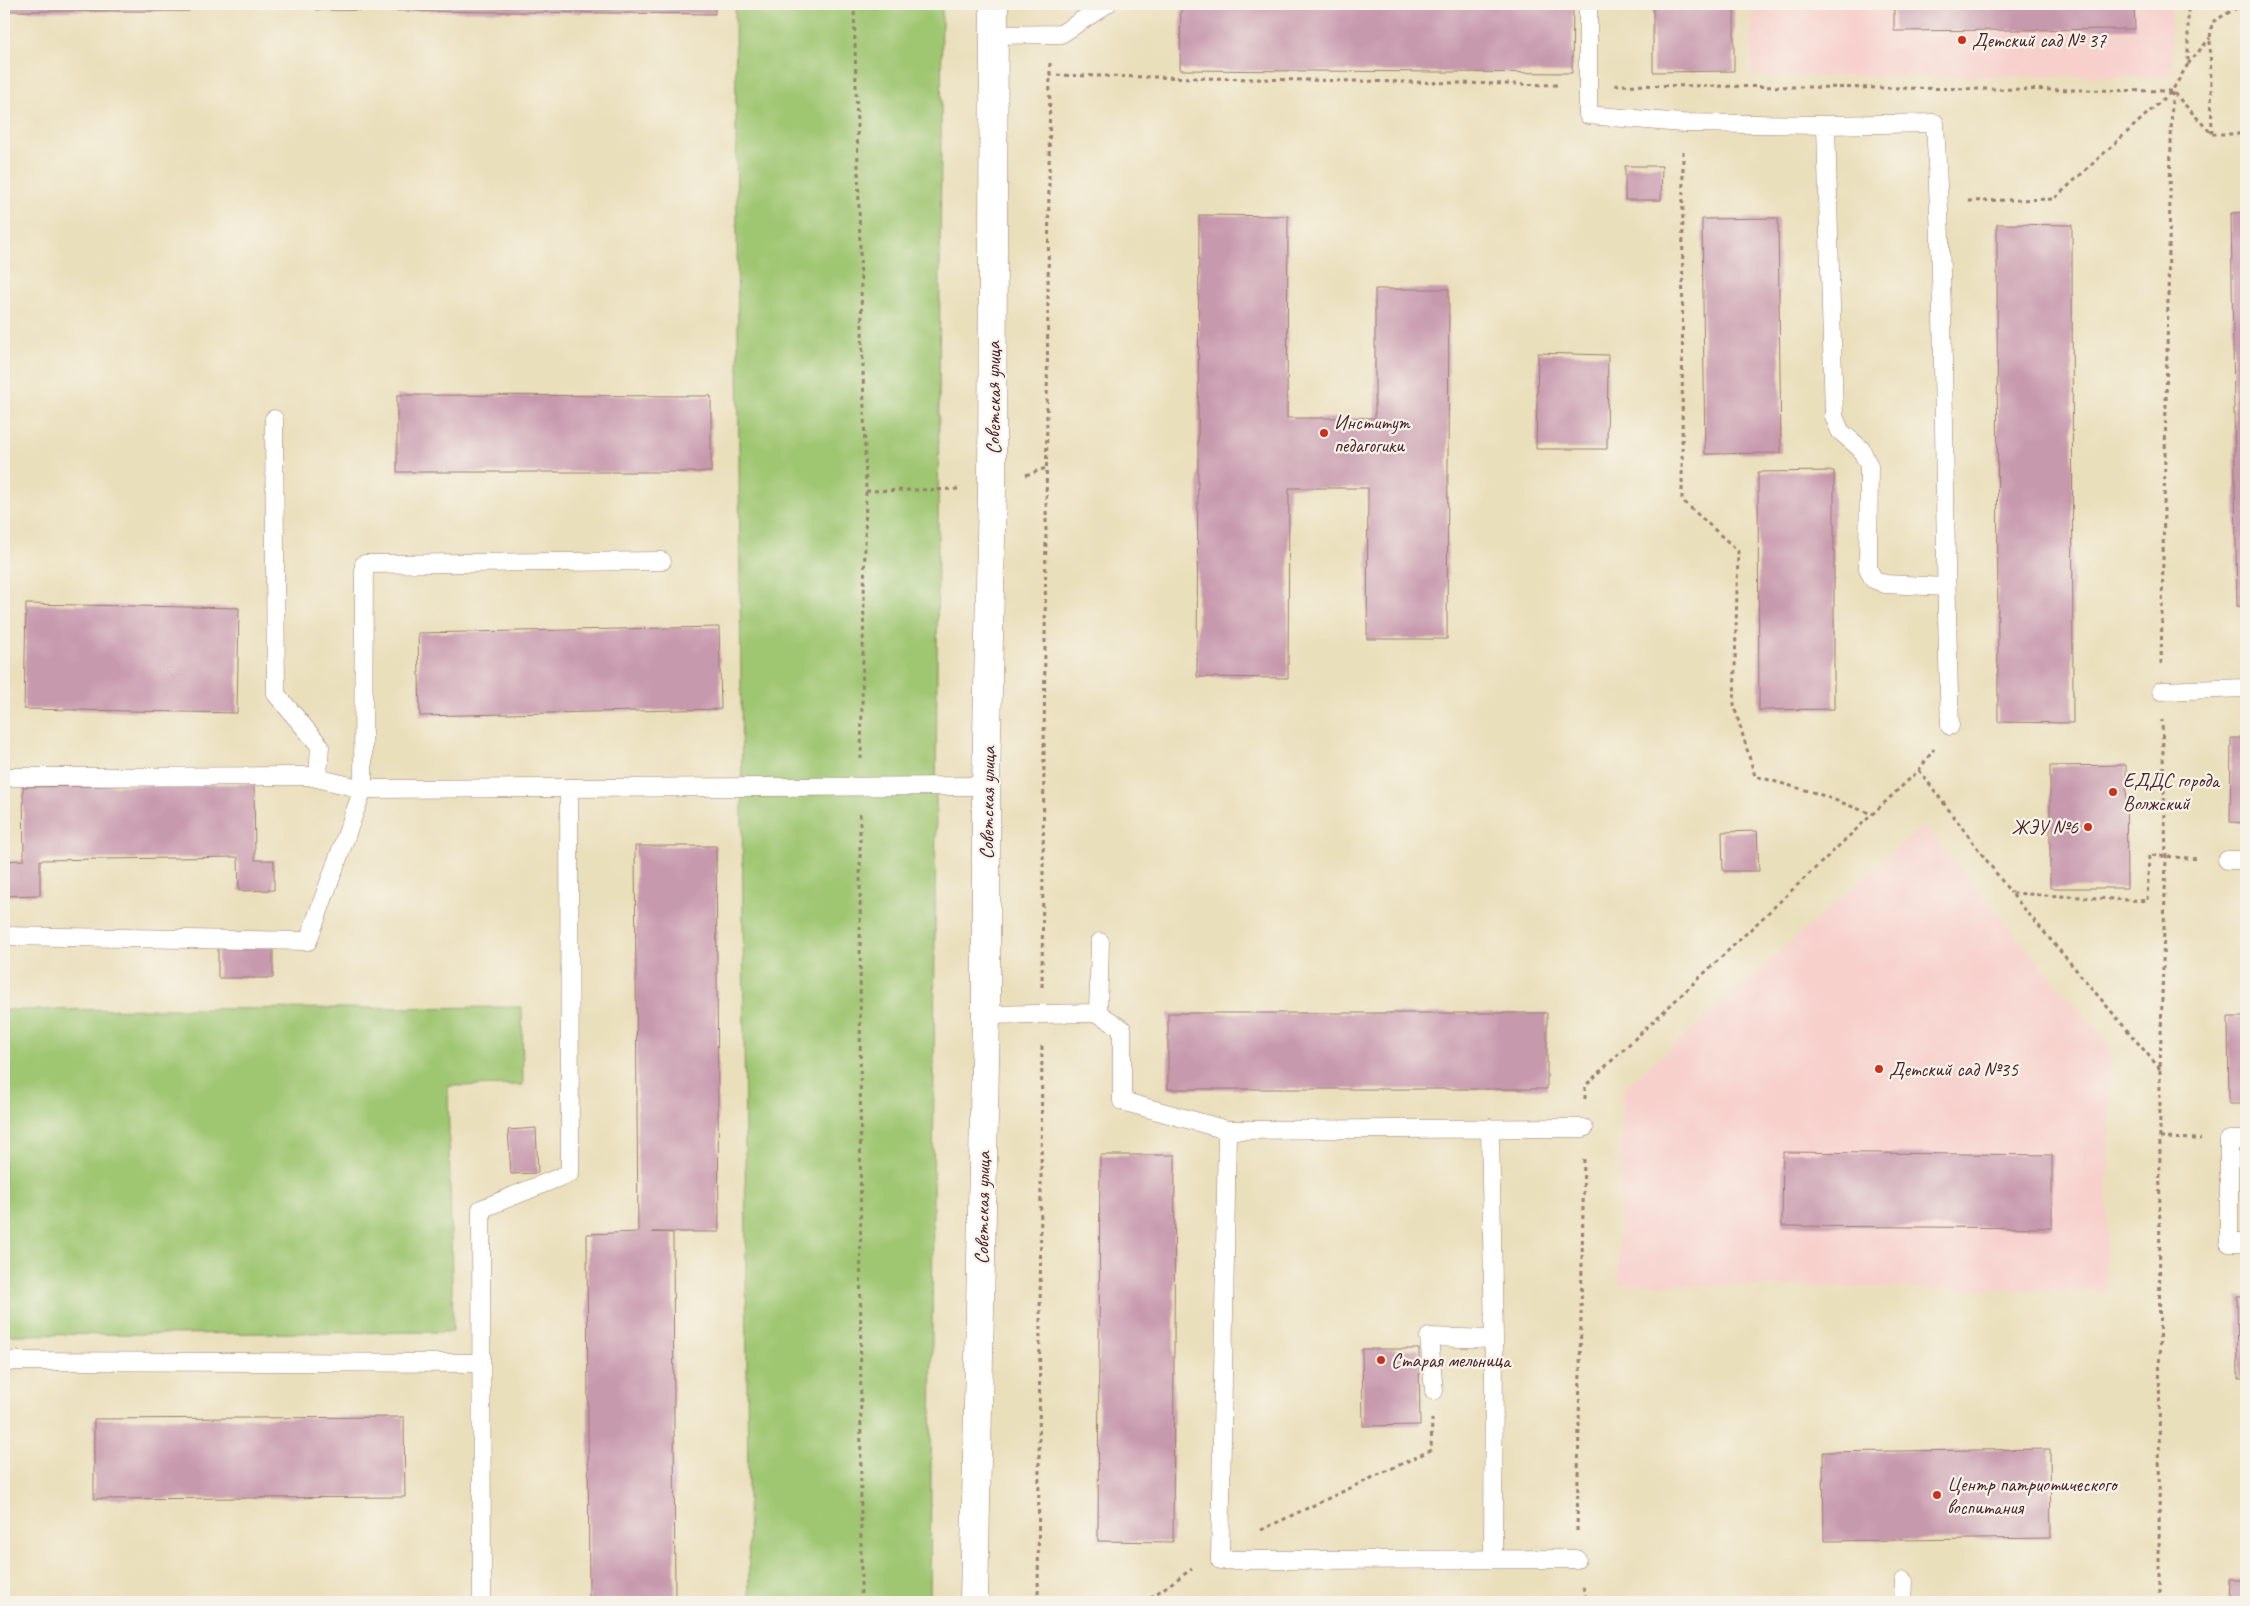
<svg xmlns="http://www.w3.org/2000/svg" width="2250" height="1606" font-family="Caveat,sans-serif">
  <rect width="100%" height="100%" fill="#f7f3e8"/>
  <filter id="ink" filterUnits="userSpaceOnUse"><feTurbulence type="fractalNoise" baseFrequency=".02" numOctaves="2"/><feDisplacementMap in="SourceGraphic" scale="10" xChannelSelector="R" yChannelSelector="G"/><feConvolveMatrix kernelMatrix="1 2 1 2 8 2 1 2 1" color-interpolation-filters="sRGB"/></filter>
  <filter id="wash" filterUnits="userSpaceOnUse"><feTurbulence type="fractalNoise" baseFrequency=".0096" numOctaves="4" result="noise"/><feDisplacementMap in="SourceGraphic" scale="20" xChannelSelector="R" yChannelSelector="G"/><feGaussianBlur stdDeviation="1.12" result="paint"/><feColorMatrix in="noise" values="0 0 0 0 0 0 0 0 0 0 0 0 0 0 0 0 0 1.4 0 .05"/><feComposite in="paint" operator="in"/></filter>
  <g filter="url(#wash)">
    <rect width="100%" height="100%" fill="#eadfbb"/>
    <!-- built -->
    <path fill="#f7d0cc" d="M1752,4H2171L2172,77L1752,76Z
      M1923,826L2111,1048L2106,1291L1618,1284L1623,1090Z"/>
    <!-- green -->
    <path fill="#9fc671" stroke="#74724e" d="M735,4H942L930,1602H749Z
      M522,1007L523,1085L448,1086L453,1332L4,1335V1010Z"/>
    <g id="blocks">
      <!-- building -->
      <path fill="#c799ad" d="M4,4H189V11H4Z
        M316,4H715V14L316,10Z
        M1181,4H1573L1572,73L1180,70Z
        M1653,4H1734V71L1653,72Z
        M1894,4H2134L2135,29L1894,31Z
        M1625,166H1662L1661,200H1625Z
        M2246,212V606H2237L2231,213Z
        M1199,215L1288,216L1287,418H1375V289H1449L1447,639H1367L1368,488H1289L1288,678L1197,677Z
        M1778,218L1781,453L1705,454L1702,219Z
        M1997,224L2072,225L2073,723L1998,722Z
        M1538,353L1608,355L1607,449H1536Z
        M397,395L711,396V472H397Z
        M1834,471V709L1759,710L1758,472Z
        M26,604L239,608L237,713L24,709Z
        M719,627L721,709L420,716L418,633Z
        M2231,738H2246V823L2230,822Z
        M2126,765L2127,888H2050V766Z
        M254,784L255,860H274V890L239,891L238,857L40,860V895L4,896V861L24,860L23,787Z
        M1757,831L1759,871H1723L1722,832Z
        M635,846H716L719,1232H652L673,1233L675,1602H589L587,1234L638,1232Z
        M218,947H273V978H218Z
        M1168,1013H1547V1089H1168Z
        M2228,1017H2246V1104H2229Z
        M536,1128L538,1173L511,1174L508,1130Z
        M1783,1152L2052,1155V1228L1782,1226Z
        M1100,1155H1175L1173,1542L1098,1541Z
        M2237,1296H2246V1378H2238Z
        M1362,1349H1419L1420,1425L1363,1426Z
        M404,1417L405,1497L94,1499V1419Z
        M2050,1449L2051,1538L1824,1541L1823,1452Z
        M2230,1579H2246V1602H2229Z"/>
    </g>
  </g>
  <g filter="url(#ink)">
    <use href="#blocks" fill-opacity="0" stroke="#9a7f73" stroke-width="1"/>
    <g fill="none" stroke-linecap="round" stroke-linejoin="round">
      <defs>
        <path id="lane" d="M1588,4V115L1682,123L1826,125L1935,123C1946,323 1943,525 1950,726
          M995,35L1061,34L1107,4
          M1826,125L1834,416L1840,431L1861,449L1869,466L1868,568L1873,579L1885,584L1945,587
          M274,419L276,694L320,746L318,777
          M662,561L364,564L363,789L986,786
          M2161,691L2246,688
          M2227,860H2246
          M4,936L308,941L363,789L308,776L5,777
          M1098,1013L1100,942
          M986,1015L1098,1013L1122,1029V1101L1227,1130L1584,1128
          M1490,1128L1494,1339L1493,1559
          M1227,1130L1220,1560L1577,1559
          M2246,1140H2229V1243H2246
          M4,1364L12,1361L481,1363
          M1434,1391L1429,1337L1494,1339
          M482,1602L481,1209L570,1173L569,789
          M1903,1602L1904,1581"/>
        <path id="street" d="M974,1602L986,1015V786L992,488L994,4"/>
      </defs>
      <!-- lane casing -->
      <use href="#lane" stroke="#9a7f73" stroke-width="19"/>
      <!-- street casing -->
      <use href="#street" stroke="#9a7f73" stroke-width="29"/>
      <!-- path -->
      <path stroke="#9a7f73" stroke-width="3" stroke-dasharray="4 4" stroke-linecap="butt" d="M854,4L866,491L861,758
        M2188,64L2210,38
        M1049,75L1559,85
        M1615,85L2172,91L2212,134H2246
        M2212,133L2210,38L2212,22L2244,4
        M1683,151L1682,500L1738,551L1734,706L1755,776L1816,793L1872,814
        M1968,201L2054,199L2172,91
        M1026,475L1046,468
        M866,491L960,489
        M2161,664L2172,91L2188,64V4
        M1919,770L2011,893
        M860,814L861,1602
        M1042,987L1050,63
        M2160,1069L2011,893L2147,901L2149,855L2200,859
        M1585,1099V1086L1919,770L1934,749
        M2160,1138L2201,1139
        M1261,1530L1431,1450L1432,1419
        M1577,1531L1584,1155
        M1583,1587L1587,1602
        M1038,1602L1042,1043
        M1144,1602L1192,1569
        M2159,1602L2160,1070L2166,857L2162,720"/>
      <!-- lane -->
      <use href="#lane" stroke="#fff" stroke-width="18"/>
      <!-- street -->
      <use href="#street" stroke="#fff" stroke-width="28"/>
    </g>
  </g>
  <!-- markers -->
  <g fill="#c8321e" stroke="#f7f3e8" stroke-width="2">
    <circle cx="1962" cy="40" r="5"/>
    <circle cx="1324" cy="433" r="5"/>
    <circle cx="2113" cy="792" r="5"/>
    <circle cx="2088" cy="827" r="5"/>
    <circle cx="1879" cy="1069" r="5"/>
    <circle cx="1381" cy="1360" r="5"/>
    <circle cx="1937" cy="1495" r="5"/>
  </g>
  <g text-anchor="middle" stroke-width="4.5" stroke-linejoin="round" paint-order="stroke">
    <!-- poi labels -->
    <g font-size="20" fill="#4a1f2b" stroke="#f7f3e8" text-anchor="start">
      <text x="1972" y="47">Детский сад № 37</text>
      <text x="1334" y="429">Институт<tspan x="1334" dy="23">педагогики</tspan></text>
      <text x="2123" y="787">ЕДДС города<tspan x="2123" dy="23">Волжский</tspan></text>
      <text x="2078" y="834" text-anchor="end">ЖЭУ №6</text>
      <text x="1889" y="1076">Детский сад №35</text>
      <text x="1391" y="1367">Старая мельница</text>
      <text x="1947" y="1491">Центр патриотического<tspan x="1947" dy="23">воспитания</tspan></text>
    </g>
    <!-- street labels -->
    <g font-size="20" fill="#4a1f2b" stroke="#f7f3e8">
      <text transform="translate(993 398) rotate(-90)" y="7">Советская улица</text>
      <text transform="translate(987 803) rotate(-89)" y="7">Советская улица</text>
      <text transform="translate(982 1208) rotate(-89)" y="7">Советская улица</text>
    </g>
  </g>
  <!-- margin -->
  <rect width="2250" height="1606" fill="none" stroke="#f7f3e8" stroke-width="20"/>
</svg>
